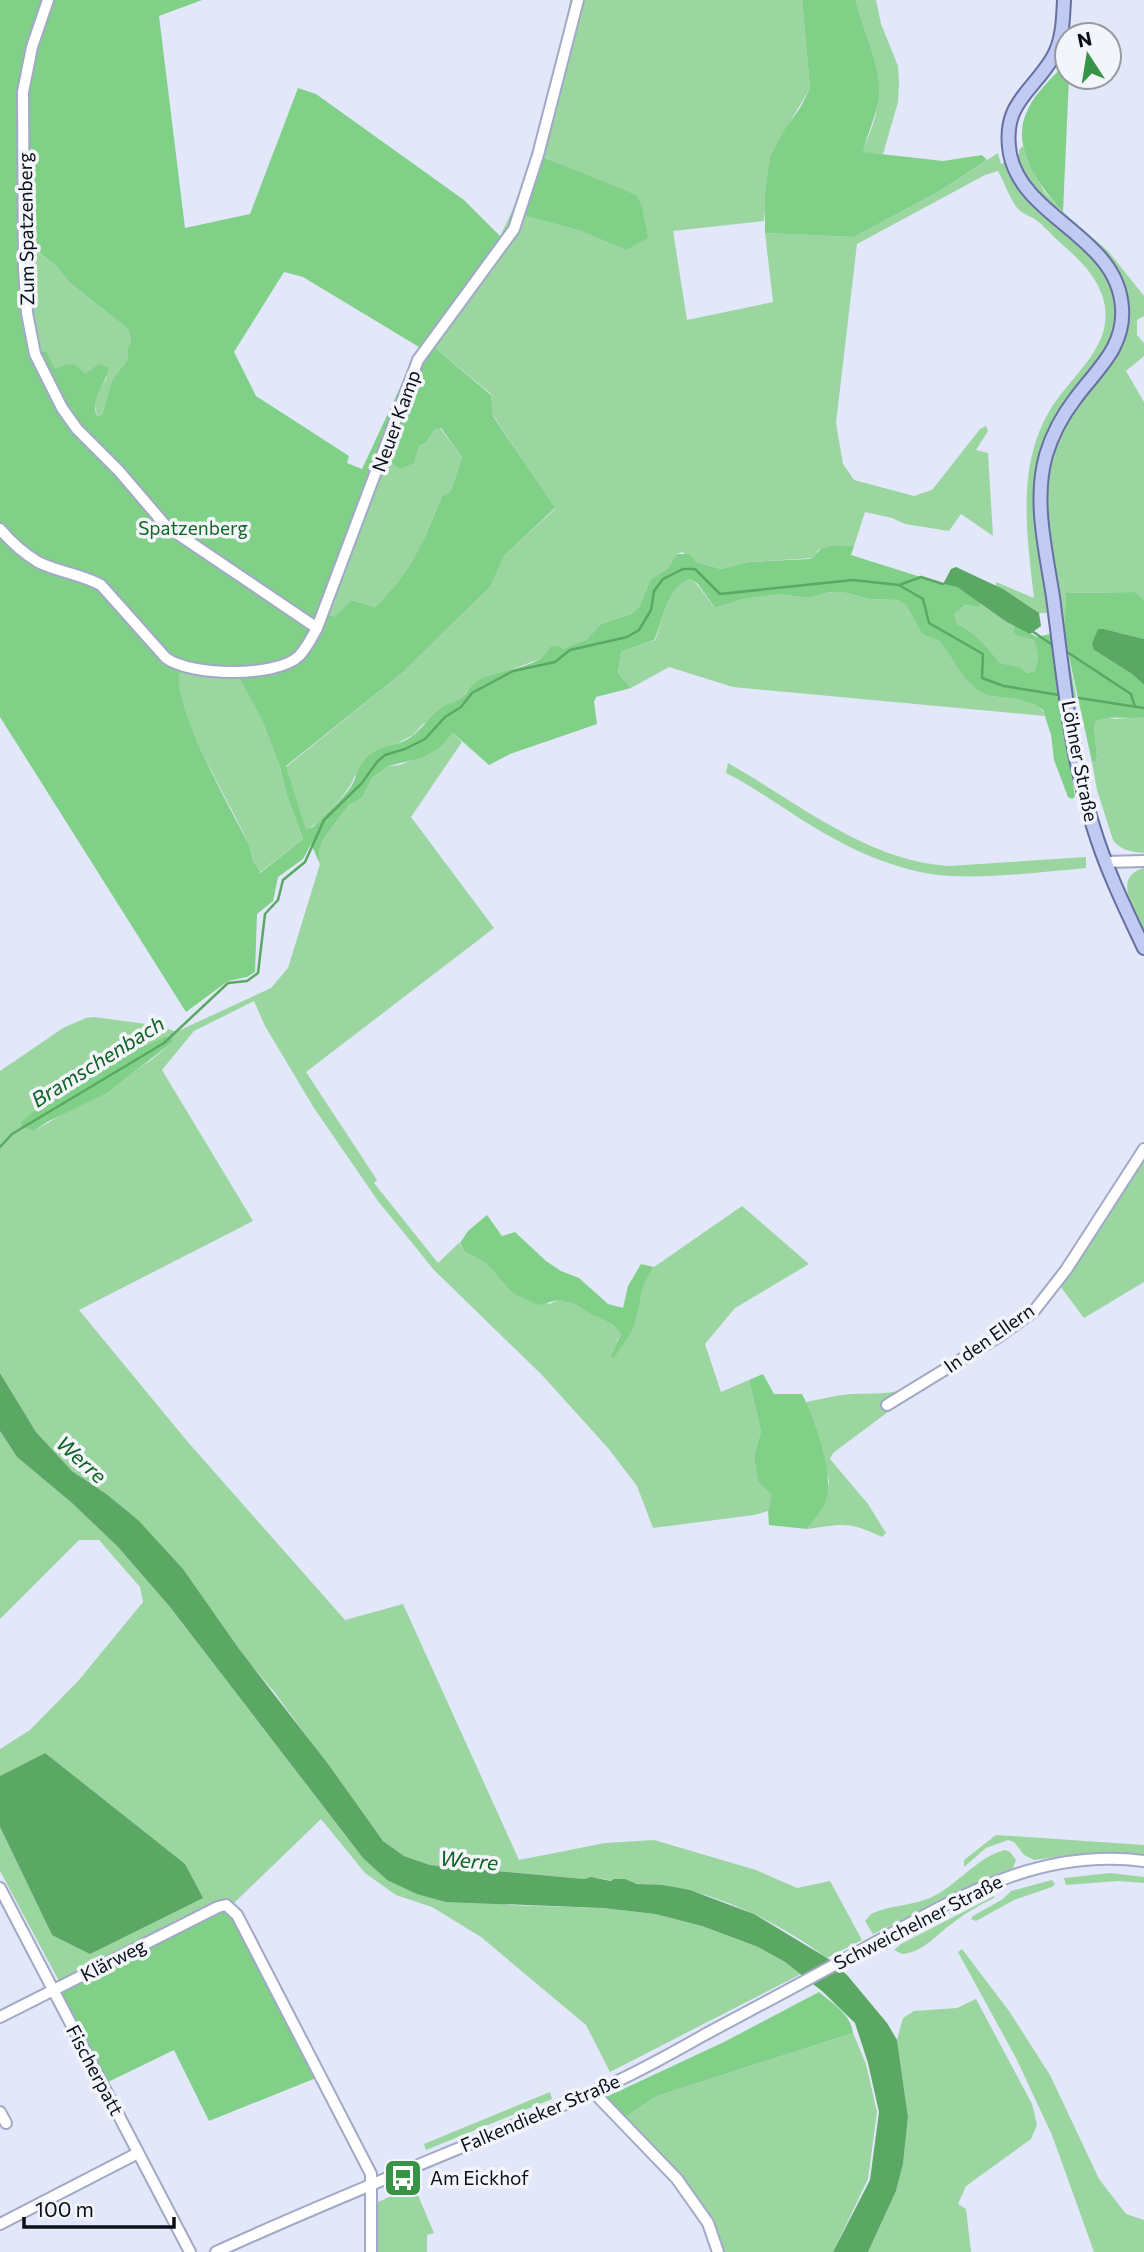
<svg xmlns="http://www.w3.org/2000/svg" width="1144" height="2252" font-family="Commissioner,sans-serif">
  <rect width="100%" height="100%" fill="#e2e7fa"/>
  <!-- green -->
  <path fill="#9bd6a0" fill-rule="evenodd" d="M570,0H802L810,88L770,156L764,221L673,231L687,320L773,302L765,233L854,237L938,192L998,153L1001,164L1019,154V150L1023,146L1027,159L1044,191L1063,212L1108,251L1144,296V316L1137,320V335L1144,343V356L1126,371L1144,402V600L1135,592L1066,593L1064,634L1077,701L1060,698L1047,613H1039L996,586V582L1034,598C1027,536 1016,467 1050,410C1072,373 1119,344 1102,295C1093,270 1074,255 1055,238C1049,232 1043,225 1036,220C1030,216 1023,214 1018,209C1009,198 1005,183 998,171L985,175L857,244L836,423L843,464L854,480L914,496L932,490L980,429L986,426L988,431L976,450L988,453L993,536L961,514L949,531L905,524L892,518L865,512L854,546L818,550L813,558L748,562L721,569L696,562L682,552L677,554L667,569L651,579L639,607L631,614L601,624L586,640L575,645L547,654L537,660L475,683L461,698L437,711L431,719L422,725L413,735L394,745L354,777C351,791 318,824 306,831L286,767L402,673L490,587L505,555L555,509L493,415L491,394L433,346L503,242L500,236C535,170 557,74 570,0ZM544,157L637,198C647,211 631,236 626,250L578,230L523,215Z
    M856,0H876L881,24L898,66L899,82L898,102L883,154L862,153C867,138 877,119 877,104C876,69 862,34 856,0Z
    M21,238L57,267L70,283L128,329L131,341L127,350L128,359L112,380L102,415L97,416L94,400L107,377L55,370L32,355Z
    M440,428L462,457L451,491L442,496L414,562L396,588L375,607L351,600L335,618L327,615L388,459L426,443L434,430Z
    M690,579C701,586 706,598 715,608L744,599L779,594L808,598L830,592L848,593L868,599L896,600L906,605L922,634L941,642L991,696C1008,698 1039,697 1045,716L733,687L669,667L631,688L618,673L621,652L655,640C665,616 665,589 690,579Z
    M981,603L1014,625L1013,632L1034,639C1039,648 1039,663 1034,671L1027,673L1020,667L1000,663C987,647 977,633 957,624L954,614L965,605L978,607Z
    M184,671L238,676L262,720L280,767L286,793L303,839L259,873C254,863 252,853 248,843C231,803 174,714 178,674Z
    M1103,717L1115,719L1144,717V853C1132,852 1120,850 1113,840L1097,790L1092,762L1096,761L1097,757L1094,726L1095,721Z
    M453,733L462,742L411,817L494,928L306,1072L377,1180L374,1183L438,1263L459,1243L465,1252L486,1263L511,1292L550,1304L558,1300L574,1302L592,1315L612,1324L621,1334L615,1344L636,1320L638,1298L644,1281L654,1267L742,1206L809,1264L735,1308L705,1344L721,1392L749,1380L761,1431L754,1456L758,1480L773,1495L768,1511L754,1515L653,1528L637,1486L608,1448L542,1375L434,1270L378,1201L314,1108L265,1026L254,1001L194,1031L162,1070L253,1221L79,1310L187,1441L345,1620L403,1604L519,1860L605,1843L654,1840L756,1870L797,1888L830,1881L862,1940L827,1958C788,1929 739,1903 691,1891C668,1885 645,1885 621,1882C609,1881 596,1875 584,1879L430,1865L404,1856L383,1841L275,1693L105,1493L72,1471L36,1432L0,1373V1071L63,1028L86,1018L94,1017L161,1026L176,1032L271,988L288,968L320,864L319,850L324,838L349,805L362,798L372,778L388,766L400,765L441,747ZM163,1038L174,1041L151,1060L126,1077L34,1131L21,1122L92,1072Z
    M728,763C797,802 867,861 949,866L1086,857V868C1042,872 996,878 952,876C905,874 857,853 817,829C786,811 758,789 726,773Z
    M1144,868V930C1135,910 1111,877 1144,868Z
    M1144,1142V1282L1084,1318L1060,1286L1039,1309L908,1397L833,1453L830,1459L868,1504L886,1533L882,1537C848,1521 844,1524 807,1529L826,1501L829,1481L806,1402C821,1399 837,1395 852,1394C872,1393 890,1395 908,1388L1028,1312L1055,1279Z
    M0,1431L17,1457L72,1503L118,1547L170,1607L363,1858L387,1880L508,1905L603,1908L655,1914L702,1926L758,1947L785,1962L801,1974L610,2072L586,2025L481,1937L432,1907L396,1895L365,1873L321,1819L234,1903L223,1901L60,1983L0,1871V1827L52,1935L45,1753L0,1776V1749L30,1730L79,1680L143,1602L140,1587L99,1540H79L0,1619Z
    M996,1835L1144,1845V1855L1078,1854L1034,1860L1024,1855L1014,1842L1008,1840L986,1848L964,1867V1860Z
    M1005,1850L1010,1852L1016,1860L1013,1868C964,1885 920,1913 873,1934L865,1921L871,1914C890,1905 911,1906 930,1898C957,1886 978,1856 1005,1850Z
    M1110,1873L1144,1877V1883L1118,1881L1066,1885L1064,1878Z
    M1052,1880L1055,1884L1052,1887L1014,1900L976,1921L971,1919L973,1916L1003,1899L1011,1891Z
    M994,1896V1898C980,1905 967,1912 954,1922C938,1933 923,1953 902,1954L894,1950L901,1944Z
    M962,1949L1009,2011L1050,2075L1099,2179L1126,2214L1144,2220V2252H1094L1052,2135L1016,2058L958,1952Z
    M976,1999L1032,2104L1037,2125L1031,2139L966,2186L958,2204L966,2209L971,2252H868L896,2191L903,2164L908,2117L897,2040L903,2018L914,2011L957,2008Z
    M853,2033L866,2064L877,2112L868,2179L833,2252H724L708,2215L689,2186L622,2119L657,2096Z
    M550,2092L552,2099L426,2150L424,2144Z
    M414,2186L434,2233L427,2235V2252H378V2202Z"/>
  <!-- forest -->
  <path fill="#81d088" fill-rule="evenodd" d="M0,0H202L159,16L185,228L250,214L298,88L316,94L464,200L500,236L503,242L433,346L491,395L493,416L555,508L505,555L490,587L402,673L286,766L306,830L313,827C324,815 346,797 353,783C358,773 359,764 368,756C382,744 397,747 411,737C421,730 428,719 437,711C444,704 453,703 461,698C467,694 470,686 475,683C494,669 541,670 550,647L558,646L563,649L586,640L601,624L631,614L639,607L651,579L667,569L677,554H689L696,562L721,569L748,562L809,559L813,558C822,542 837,547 854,546L851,555L943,584L957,587L981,603L978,607L965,605L954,614L957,624C977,633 987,647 1000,663L1020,667L1027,673L1034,671C1039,663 1039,648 1033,639L1019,636L1013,632L1014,625L1037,637L1050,634L1075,797L1072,799L1068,797L1054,760L1051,735L1043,710L1034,704L1018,699L991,696L978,690L965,678L941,642L922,634L906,605L896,600L868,599L848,593L830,592L808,598L779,594L744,599L715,608L698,584L690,579C665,589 665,617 654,640L621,652L618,673L631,688L596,697L594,702L597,724L510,754L489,765L453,733L441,747L421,758L388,766L372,778L362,798L349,805L324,838L319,850L320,864L311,844L303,859L278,877L273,901L257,914L255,972L247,977L228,981L186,1012L0,717ZM22,238L57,267L70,283L128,329L131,341L127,350L128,359L112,380L102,415L97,416C89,397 107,386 108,367L99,364L85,374C74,361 69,363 55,369L46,351L33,355ZM284,272L303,277L419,347L362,469L347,463L349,456L256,396L234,352ZM441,428L462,457L451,491L442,496C422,543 414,571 375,607L351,600L335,617L327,615L388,460L400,469L414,463L419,446L426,443L434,430ZM184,671L238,676L262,720L280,767L286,793L303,839L260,873L254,862L249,845C231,809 174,710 179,674Z
    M802,0H856C861,28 876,55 879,84C881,108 868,130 863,152L943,161L982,155L987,160L938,192L854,237L765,233V196L770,156L785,129L800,108L810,88Z
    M1065,69L1069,77L1063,212C1039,185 1009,146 1028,109C1035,94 1048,82 1059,70Z
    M543,157L636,195L642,206L648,238L626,250L578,230L522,215Z
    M1135,592L1144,600V639L1104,629L1094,650L1132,674L1144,685V717C1128,720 1110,714 1096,721L1094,726L1097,757L1096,761L1092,762L1064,634L1066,593Z
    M164,1037H168L174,1041L105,1094L47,1122L34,1131L22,1126L21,1122C51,1097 87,1071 123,1055C136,1049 150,1044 164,1037Z
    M487,1215L502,1236L515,1232L546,1261L561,1271L579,1278L608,1304L623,1308L628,1286L641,1264L654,1267C639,1288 642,1296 636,1319C632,1334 621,1347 613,1359L611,1356L621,1334L612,1324L592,1315L574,1303L558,1300L538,1305L511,1292L486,1263L465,1252L460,1243L468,1231Z
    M763,1374L774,1394H802C814,1417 835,1476 826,1501C823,1510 813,1520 807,1529L769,1525L768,1511L772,1495L758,1481L754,1456L761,1431L749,1380Z
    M222,1911L228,1912L233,1917L316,2078L209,2121L174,2050L106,2083L62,1993Z
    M819,1992C832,2003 851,2014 853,2033L657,2096L622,2119L602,2099L724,2042Z"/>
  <!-- water -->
  <path fill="#5aa863" d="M956,567L1003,589L1039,613L1041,626L1030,634L1007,622L957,587L943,584L951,569Z
    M1098,629H1104L1144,639V685L1132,674L1094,650L1092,644Z
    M0,1373L36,1432L72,1471L105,1493L138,1520L183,1569L239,1649L328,1764L383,1841L404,1856L430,1865L584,1879L591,1877L611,1881L614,1879H625L637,1884L663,1885L690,1890L754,1914L827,1958L847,1975L887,2023L897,2040L908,2117L903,2164L896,2191L868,2252H833L870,2180L879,2112L868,2063L855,2023L822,1991L785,1962L758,1947L702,1926L655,1914L603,1908L446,1902L417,1894L387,1880L363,1858L170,1607L118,1547L72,1503L17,1457L0,1431Z
    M45,1753L185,1864L203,1898L90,1954L52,1935L0,1827V1776Z"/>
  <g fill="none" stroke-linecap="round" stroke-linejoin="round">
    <!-- stream -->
    <path stroke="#5aa863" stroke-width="2.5" d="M899,585L921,577L943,584
      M1032,631L1051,644
      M1067,652L1131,694L1135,707
      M1079,698L1144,708
      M0,1147L12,1134L164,1043L228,983L247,981L258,973L265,914L278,900L283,880L305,862L324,820L361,784L377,762L385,755L405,749L425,739L445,717L461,707L472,693L513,671L555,662L570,650L627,637L639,630L651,610L654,591L663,579L683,569H695L720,594L853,580L899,585L923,599L929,623L983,654L982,678L1004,686L1059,695"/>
    <defs>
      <path id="minor" d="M48,0L32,47L23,92L24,268L27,313L35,354L62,408L77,429L119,471L166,526L317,628
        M0,529C11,542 23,553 38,562C58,572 81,574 101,585L166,658C190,676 276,678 299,656C306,649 312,637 317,628L418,360L514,229L538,155L578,0
        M1105,862L1144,861
        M887,1405L998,1337L1034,1311L1066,1270L1144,1149
        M0,1888L190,2252
        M0,2017L218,1907L226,1905L237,1915L371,2174V2252
        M596,2091L600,2099L677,2179L708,2223L718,2252
        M0,2112L6,2123
        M0,2224L138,2153
        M216,2252C341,2195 470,2145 596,2091C633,2075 669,2055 704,2035C755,2008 807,1980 858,1952C950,1902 1034,1847 1144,1861"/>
      <path id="major" d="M1064,0C1063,19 1063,39 1053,57C1033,92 1001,103 1010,154C1023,219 1118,236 1122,308C1125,348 1096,370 1075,399C1062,416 1052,435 1046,455C1033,501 1046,551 1053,597C1063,673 1070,753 1093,826C1106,869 1125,908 1144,948"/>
    </defs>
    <!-- minor casing -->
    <use href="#minor" stroke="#a1a9c6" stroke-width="14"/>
    <!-- major casing -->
    <use href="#major" stroke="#6671a1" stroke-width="16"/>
    <!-- minor -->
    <use href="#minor" stroke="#fff" stroke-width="10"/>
    <!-- major -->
    <use href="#major" stroke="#c0caf3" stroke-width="12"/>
  </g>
  <!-- icons -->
  <defs>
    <symbol id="bus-square" viewBox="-11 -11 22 22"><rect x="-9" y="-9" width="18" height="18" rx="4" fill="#379446" stroke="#f3f5fb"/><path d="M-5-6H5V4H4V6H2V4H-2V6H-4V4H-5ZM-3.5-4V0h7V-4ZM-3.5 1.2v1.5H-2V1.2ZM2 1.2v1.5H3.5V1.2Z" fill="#fff"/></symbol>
  </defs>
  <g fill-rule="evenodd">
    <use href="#bus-square" x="381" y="2156" width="44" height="44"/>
  </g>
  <g text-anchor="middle" stroke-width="7" stroke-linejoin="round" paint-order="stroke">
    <!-- street labels -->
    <g font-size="19" fill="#0c0e18" stroke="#f3f5fb">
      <text transform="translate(26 229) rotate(-91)" y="7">Zum Spatzenberg</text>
      <text transform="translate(396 421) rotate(-70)" y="7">Neuer Kamp</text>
      <text transform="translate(1080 761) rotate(79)" y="7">Löhner Straße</text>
      <text transform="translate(989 1338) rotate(-35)" y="7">In den Ellern</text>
      <text transform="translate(918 1922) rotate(-27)" y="7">Schweichelner Straße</text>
      <text transform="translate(113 1960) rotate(-27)" y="7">Klärweg</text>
      <text transform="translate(95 2070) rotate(62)" y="7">Fischerpatt</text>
      <text transform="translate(540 2113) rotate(-23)" y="7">Falkendieker Straße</text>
    </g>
    <!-- park labels -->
    <g font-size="19" fill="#136725" stroke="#f3f5fb">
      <text x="193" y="535">Spatzenberg</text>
    </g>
    <!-- poi labels -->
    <g font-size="19" fill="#0c0e18" stroke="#f3f5fb" text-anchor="start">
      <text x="430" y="2185">Am Eickhof</text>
    </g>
    <!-- water labels -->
    <g font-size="21" font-style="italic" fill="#0d6322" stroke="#f3f5fb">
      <text transform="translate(98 1062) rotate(-32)" y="7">Bramschenbach</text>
      <text transform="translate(81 1460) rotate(42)" y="7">Werre</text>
      <text transform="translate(469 1861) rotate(5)" y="7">Werre</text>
    </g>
  </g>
  <!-- north arrow -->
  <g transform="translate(1088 56) rotate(348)"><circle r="33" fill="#f3f5fb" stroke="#9799a0" stroke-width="2"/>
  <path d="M0-5L12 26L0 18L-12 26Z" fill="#379446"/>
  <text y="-10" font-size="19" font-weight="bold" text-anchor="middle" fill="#0c0e18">N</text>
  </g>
  <!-- scale -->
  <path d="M24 2217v10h150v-10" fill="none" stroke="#0c0e18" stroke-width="3.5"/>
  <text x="35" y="2217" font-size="21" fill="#0c0e18" stroke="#f3f5fb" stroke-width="5" paint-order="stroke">100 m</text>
</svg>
